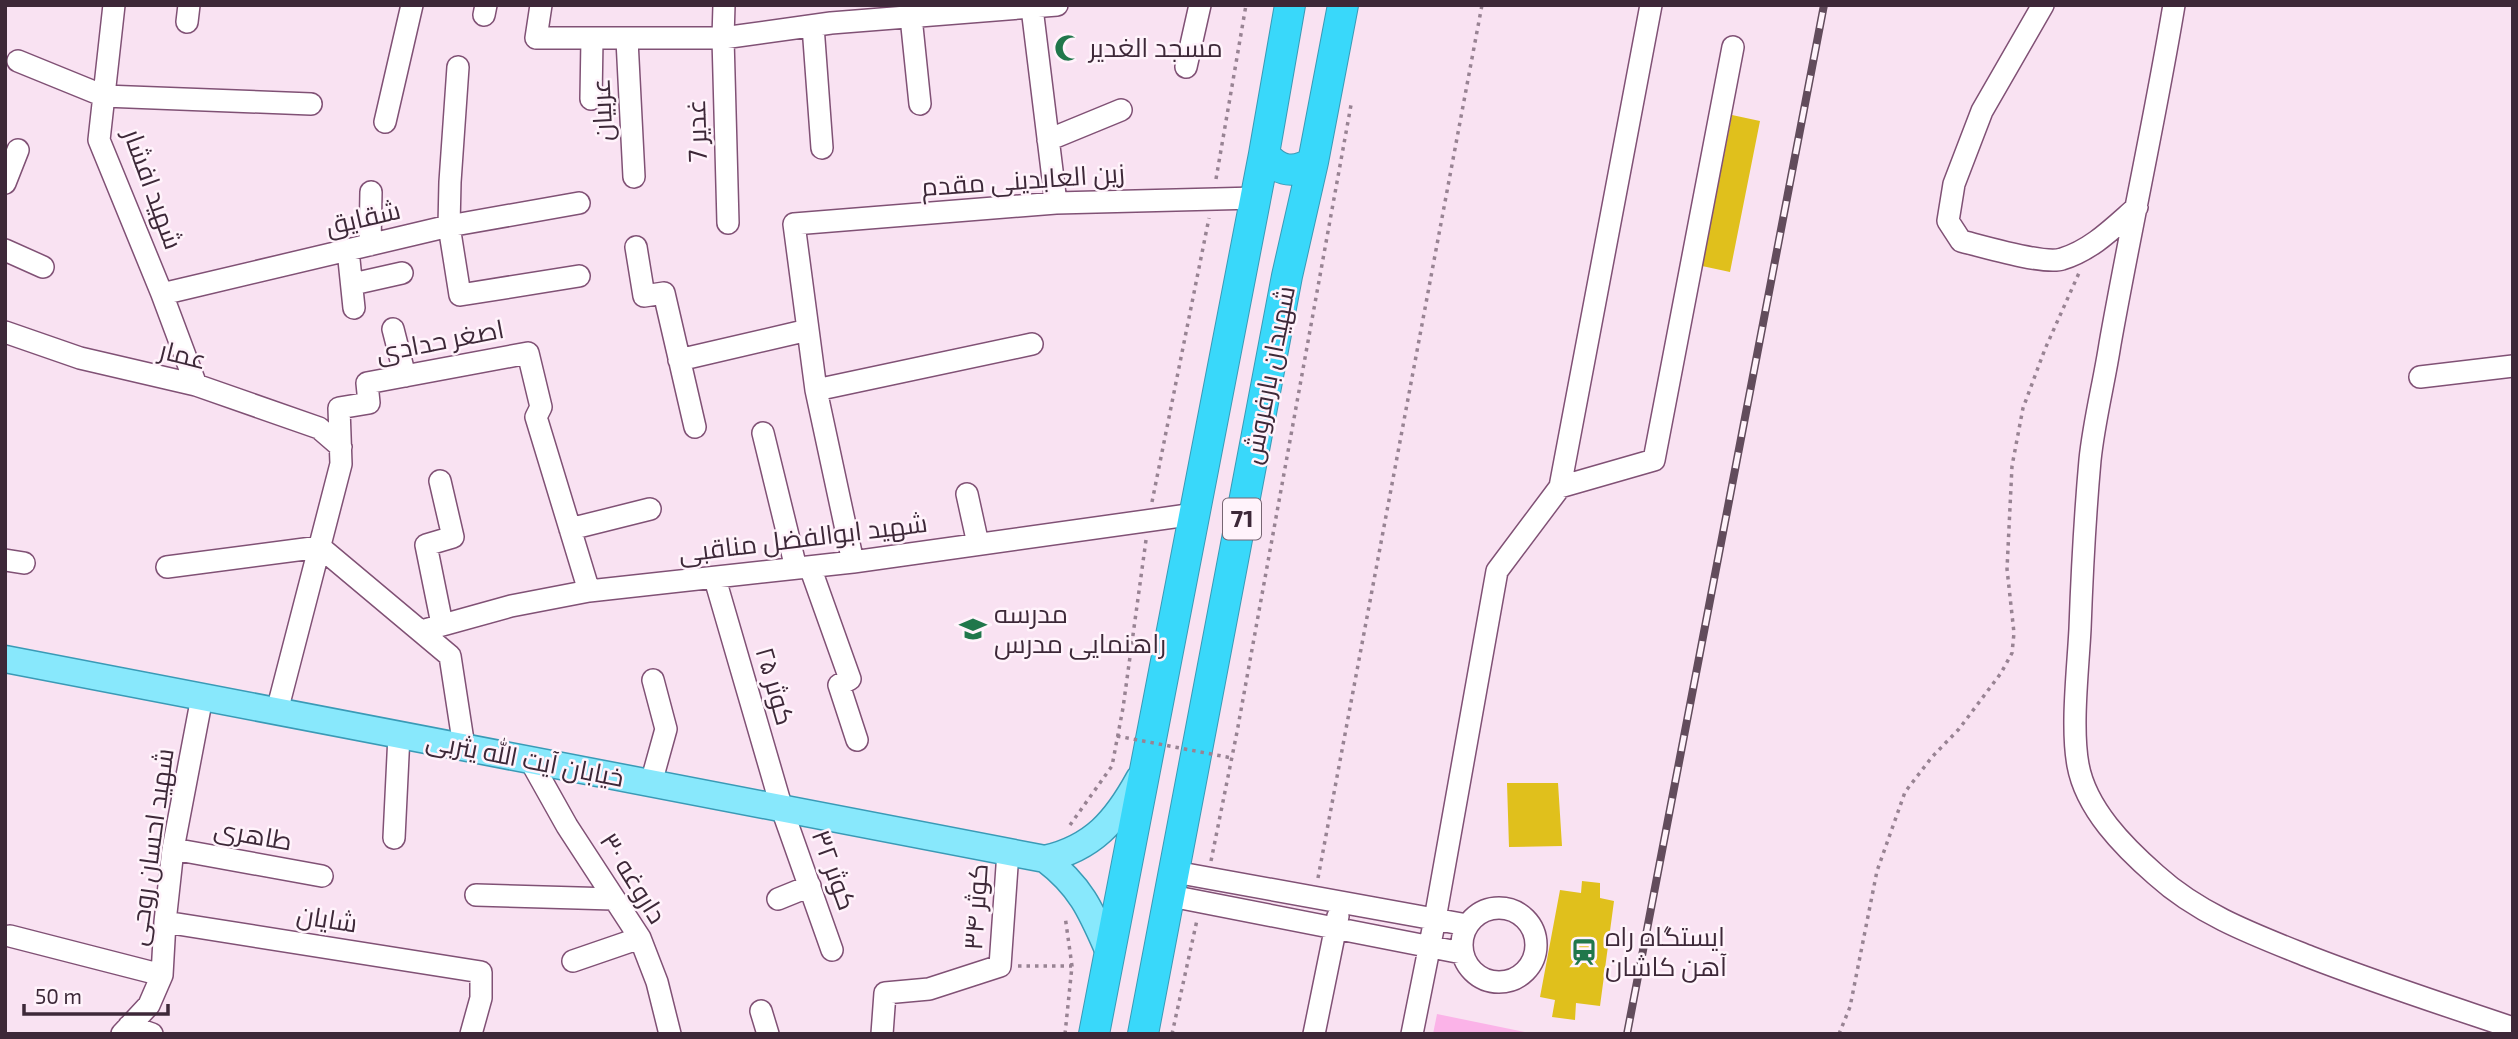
<svg xmlns="http://www.w3.org/2000/svg" width="2518" height="1039" font-family="'Exo 2',Cairo,sans-serif">
  <rect width="100%" height="100%" fill="#f9e2f2"/>
  <!-- green -->
  <path fill="#fbb3e8" d="M1437,1014L1534,1034H1433Z"/>
  <!-- building -->
  <path fill="#e0c01c" d="M1732,115L1760,121L1730,272L1702,266Z
    M1507,783H1558L1562,846L1509,847Z
    M1582,881L1600,883V898L1614,901L1600,1006L1576,1003L1575,1020L1552,1017L1555,1000L1540,997L1560,890L1581,893Z"/>
  <g fill="none" stroke-linecap="round" stroke-linejoin="round">
    <defs>
      <path id="minor" d="M114,5L99,140L162,294L196,385
        M541,5L536,38H723L831,23L1057,5
        M724,5L723,38L728,223
        M2043,5L1982,111L1954,184L1948,221L1961,241C1981,246 2045,265 2062,259C2092,250 2114,227 2137,207
        M2174,5C2155,119 2130,231 2110,344C2104,383 2094,421 2090,460C2085,516 2082,573 2080,629C2078,669 2071,727 2078,765C2086,809 2124,847 2156,875C2200,915 2255,935 2310,957C2377,983 2445,1005 2513,1028
        M1032,8L1056,203
        M484,15L486,5
        M911,17L920,104
        M187,22L189,5
        M813,26L822,148
        M627,40L634,177
        M18,61L104,96L311,104
        M458,67L450,182L449,226L460,295L579,276
        M1186,67L1200,5
        M591,99L592,39
        M385,122L412,5
        M1048,140L1121,110
        M5,183L18,150
        M370,245L371,192
        M636,247L644,296L664,293L695,427
        M5,250L43,267
        M348,250L354,308
        M353,284L402,273
        M162,294L449,226L579,203
        M393,329L405,376
        M5,332L80,358L196,385L319,428L341,447
        M679,360L808,330
        M2420,377L2513,366
        M816,390L1032,344
        M763,433L796,568
        M440,481L453,537L426,545L442,624
        M1560,487L1651,5
        M967,494L978,544
        M570,529L650,509
        M5,560L24,563
        M853,562L816,390L794,224L1056,203L1256,198
        M167,567L320,547L450,656L464,747
        M810,567L850,679L839,685L857,740
        M715,579L782,809L832,950
        M421,631L511,606L589,591L853,562L1195,514
        M277,711L341,464L339,408L369,403L367,383L528,353L541,407L536,417L589,591
        M530,760L567,826L640,938L657,982L670,1034
        M651,783L666,729L653,680
        M394,838L399,735
        M173,849L322,876
        M1175,872L1467,925
        M476,895L613,899
        M1171,896L1462,953
        M778,899L810,886
        M1462 945a37 37 0 1 1 74 0a37 37 0 1 1-74 0Z
        M165,922L481,972V998L471,1034
        M10,936L162,975
        M573,961L640,938
        M761,1011L768,1034
        M129,1026L152,1034
        M122,1034L149,1005L162,975L165,922L173,849L202,697
        M882,1034L885,993L929,989L1000,966L1008,852
        M1314,1034L1338,916
        M1412,1034L1435,919L1497,571L1560,487L1654,460L1733,47"/>
      <path id="major" d="M5,659L1045,859C1093,848 1116,821 1139,779
        M1045,859C1082,887 1092,913 1110,954"/>
      <path id="highway" d="M1264,154C1279,172 1294,174 1313,162
        M1094,1034L1264,154L1290,5
        M1143,1034L1287,276L1313,162L1343,5"/>
    </defs>
    <!-- minor casing -->
    <use href="#minor" stroke="#805175" stroke-width="24"/>
    <!-- major casing -->
    <use href="#major" stroke="#3a9ab6" stroke-width="29"/>
    <!-- highway casing -->
    <use href="#highway" stroke="#3a9ab6" stroke-width="32"/>
    <!-- path -->
    <path stroke="#988393" stroke-width="3.5" stroke-dasharray="3.5 5" stroke-linecap="butt" d="M1216,179L1246,5
      M1152,502L1209,218
      M1070,825L1112,766L1123,708L1146,540
      M1211,861L1237,732L1351,105
      M1318,878L1482,5
      M1018,966H1072
      M1065,1034L1072,966L1065,916
      M1172,1034L1197,920
      M1839,1034L1850,1007L1877,871L1905,792L1932,757L1959,729L2001,673L2012,653L2014,633L2007,569L2012,466L2023,408L2045,349L2079,273"/>
    <!-- minor -->
    <use href="#minor" stroke="#fff" stroke-width="21"/>
    <!-- major -->
    <use href="#major" stroke="#88e8fc" stroke-width="26"/>
    <!-- highway -->
    <use href="#highway" stroke="#39d8fa" stroke-width="30"/>
    <defs>
      <path id="rail" d="M1627,1034L1824,5"/>
    </defs>
    <!-- rail casing -->
    <use href="#rail" stroke="#624c5c" stroke-width="8"/>
    <!-- rail -->
    <use href="#rail" stroke="#fff3fb" stroke-width="5" stroke-dasharray="16" stroke-linecap="butt"/>
    <!-- path-bridge -->
    <path stroke="#988393" stroke-width="3.5" stroke-dasharray="3.5 5" stroke-linecap="butt" d="M1117,736L1232,758"/>
  </g>
  <!-- icons -->
  <defs>
    <symbol id="mosque-bare" viewBox="-9 -9 18 18"><path d="M3.5-4.9A6 6 0 1 0 3.5 4.9A5 5 0 1 1 3.5-4.9Z" fill="#20774b" stroke="#fff3fb" stroke-width="2.5" paint-order="stroke"/></symbol>
    <symbol id="school-bare" viewBox="-9 -9 18 18"><path d="M0-5L7-2L0 1L-7-2ZM-4 1L0 2.5L4 1V4Q0 6-4 4Z" fill="#20774b" stroke="#fff3fb" stroke-width="2.5" paint-order="stroke"/></symbol>
    <symbol id="station-bare" viewBox="-9 -9 18 18"><path d="M-3-6H3Q5-6 5-4V2Q5 4 3 4L4.5 6H3L1.5 4h-3L-3 6H-4.5L-3 4Q-5 4-5 2V-4Q-5-6-3-6ZM-3.5-4v3h7v-3ZM-3.5 1v1.5H-2V1ZM2 1v1.5H3.5V1Z" fill="#20774b" stroke="#fff3fb" stroke-width="2.5" paint-order="stroke"/></symbol>
  </defs>
  <g fill-rule="evenodd">
    <use href="#mosque-bare" x="1049" y="29" width="38" height="38"/>
    <use href="#school-bare" x="954" y="610" width="38" height="38"/>
    <use href="#station-bare" x="1565" y="933" width="38" height="38"/>
  </g>
  <g text-anchor="middle" stroke-width="5" stroke-linejoin="round" paint-order="stroke">
    <!-- shield labels -->
    <rect fill="#fff3fb" stroke="#776572" stroke-width="2" x="1223" y="498.5" width="38" height="41" rx="5"/>
    <g font-size="24" font-weight="bold" fill="#3d2838">
      <text x="1242" y="527">71</text>
    </g>
    <!-- poi labels -->
    <g font-size="26" fill="#3d2838" stroke="#fff3fb" text-anchor="start">
      <text x="1089" y="57">مسجد الغدیر</text>
      <text x="994" y="623">مدرسه<tspan x="994" dy="30">راهنمایی مدرس</tspan></text>
      <text x="1605" y="946">ایستگاه راه<tspan x="1605" dy="30">آهن کاشان</tspan></text>
    </g>
    <!-- street labels -->
    <g font-size="26" fill="#3d2838" stroke="#fff3fb">
      <text transform="translate(602 110) rotate(-93)" y="9">عربیان</text>
      <text transform="translate(697 131) rotate(-92)" y="9">غدیر 7</text>
      <text transform="translate(1023 180) rotate(-4)" y="9">زین العابدینی مقدم</text>
      <text transform="translate(153 189) rotate(70)" y="9">شهید افشار</text>
      <text transform="translate(363 218) rotate(-13)" y="9">شقایق</text>
      <text transform="translate(440 341) rotate(-11)" y="9">اصغر حدادی</text>
      <text transform="translate(183 355) rotate(14)" y="9">عمار</text>
      <text transform="translate(1269 375) rotate(-79)" y="9">شهیدان بارفروش</text>
      <text transform="translate(803 538) rotate(-7)" y="9">شهید ابوالفضل مناقبی</text>
      <text transform="translate(775 686) rotate(74)" y="9">کوثر ۲۵</text>
      <text transform="translate(525 759) rotate(11)" y="9">خیابان آیت الله یثربی</text>
      <text transform="translate(253 835) rotate(10)" y="9">طاهری</text>
      <text transform="translate(151 847) rotate(-82)" y="9">شهید احسان روحی</text>
      <text transform="translate(834 870) rotate(70)" y="9">کوثر ۳۲</text>
      <text transform="translate(633 878) rotate(58)" y="9">داروغه ۳۰</text>
      <text transform="translate(976 907) rotate(-86)" y="9">کوثر ۳۴</text>
      <text transform="translate(327 919) rotate(9)" y="9">شایان</text>
    </g>
  </g>
  <!-- border -->
  <rect width="2518" height="1039" fill="none" stroke="#3d2838" stroke-width="14"/>
  <!-- scale -->
  <path d="M24 1004v10h144v-10" fill="none" stroke="#3d2838" stroke-width="3.5"/>
  <text x="35" y="1004" font-size="21" fill="#3d2838" stroke="#fff3fb" stroke-width="5" paint-order="stroke">50 m</text>
</svg>
